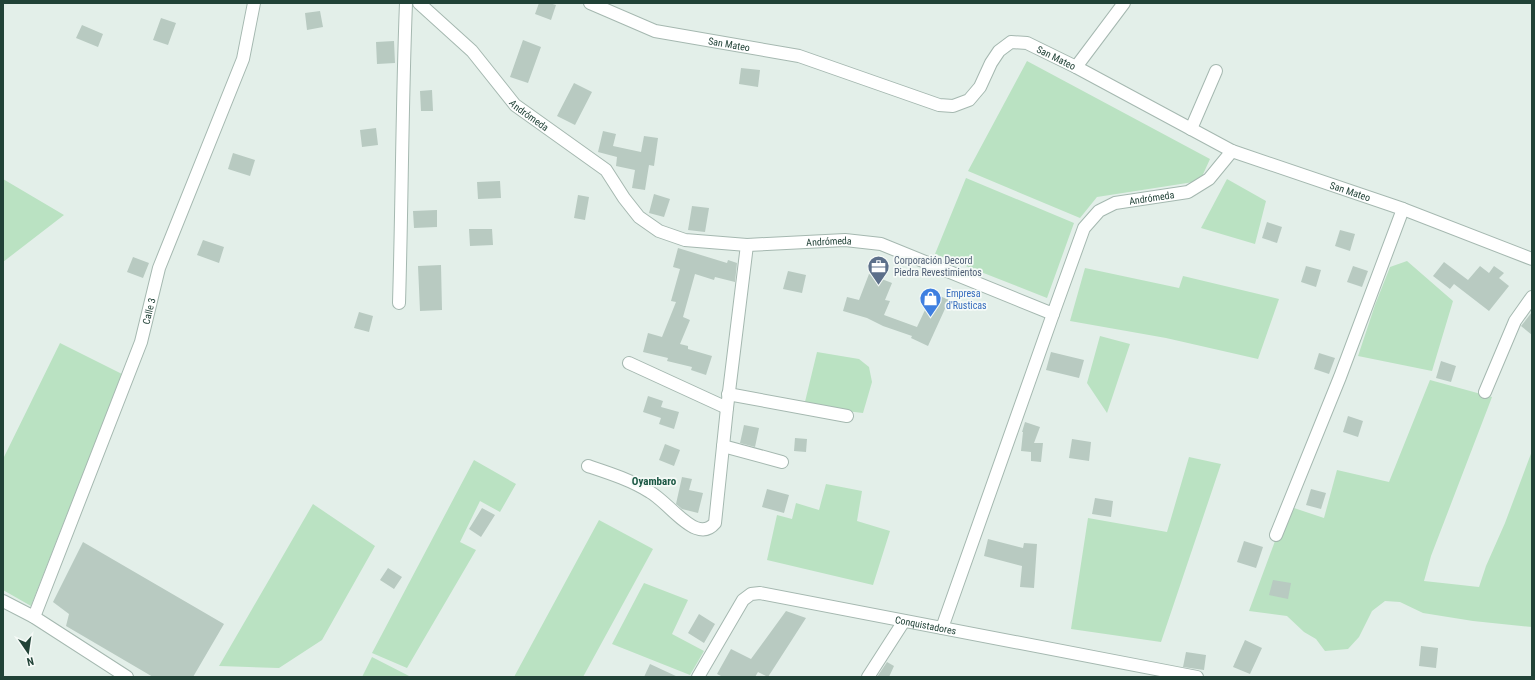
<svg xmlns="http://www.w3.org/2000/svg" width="1535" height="680" font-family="'Roboto Condensed',sans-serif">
  <rect width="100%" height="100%" fill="#e3efe9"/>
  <!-- green -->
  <path fill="#bae2c2" d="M1027,61L1210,159L1200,181L1097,197L1080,218L968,171Z
    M966,178L1074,223L1047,298L935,254Z
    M3,179L64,215L3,262Z
    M1227,179L1266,201L1255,244L1201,228Z
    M1407,261L1453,301L1432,371L1358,356L1375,305L1390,267Z
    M1085,268L1179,288L1183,276L1279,299L1258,359L1166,338L1070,321Z
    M1100,336L1130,344L1107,413L1087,383Z
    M60,343L122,374L31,606L3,590V459Z
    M817,352L859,359L869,367L872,382L863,413L804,406Z
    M1430,380L1492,397L1431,556L1424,581L1479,587L1486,566L1505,523L1532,451V627L1473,621L1423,613L1400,602L1385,601L1372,611L1359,637L1348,649L1325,651L1316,639L1304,632L1287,616L1249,611L1288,506L1324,518L1337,470L1389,482Z
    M1189,457L1221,464L1161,642L1071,629L1088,518L1167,532Z
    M474,460L516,484L500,512L480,501L460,542L476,550L407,668L372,653Z
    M826,484L862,491L857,521L890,531L873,585L767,560L777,515L792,519L796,503L819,510Z
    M313,504L375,546L322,640L279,668L219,666Z
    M599,520L653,549L583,677H514Z
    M644,583L688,600L672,634L704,651L690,675L612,644Z
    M372,657L411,677H362Z"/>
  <!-- building -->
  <path fill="#b8cac1" d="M539,3H549L556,5L551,20L535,14Z
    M320,11L323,27L307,30L305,13Z
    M161,18L176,23L168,45L153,40Z
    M82,25L103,34L98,47L76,38Z
    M523,40L541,47L528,83L510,77Z
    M394,41L395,63L377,64L376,42Z
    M741,68L760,70L758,87L739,84Z
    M574,83L592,92L575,125L557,116Z
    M432,90L433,111H421L420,91Z
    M376,128L378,145L362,147L360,130Z
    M603,131L616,134L613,146L641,152L644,136L658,138L654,166L649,165L645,190L632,188L635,170L616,166L617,157L598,152Z
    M233,153L255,160L250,176L228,169Z
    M500,181L501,198L478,199L477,182Z
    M654,194L670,199L664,217L649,213Z
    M578,195L589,197L585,220L574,218Z
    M692,206L709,208L705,232L688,230Z
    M437,210V227L414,228L413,211Z
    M1267,222L1282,227L1277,243L1262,238Z
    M469,229H492L493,245L470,246Z
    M1340,230L1355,234L1350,251L1335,246Z
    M203,240L224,247L219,263L197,255Z
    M678,248L727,263L728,260L737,263L735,282L715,277L714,280L695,274L683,317L690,320L680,344L688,346V349L712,356L706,375L691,370L692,367L667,361L668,358L643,352L648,333L662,337L676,302L671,301L680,269L673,267Z
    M133,257L149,263L143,278L127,272Z
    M1444,262L1468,280L1480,266L1489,273L1494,266L1504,273L1499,278L1509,286L1489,311L1454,284L1450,289L1433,276Z
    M441,265L442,310L420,311L418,266Z
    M1306,266L1321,270L1316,287L1301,282Z
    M1353,266L1368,271L1362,287L1347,282Z
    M788,271L806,275L802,293L783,289Z
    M869,274L892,283L885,300L890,301L884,315L917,327L933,293L949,300L928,346L911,338L912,336L883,326L867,318L843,311L847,297L859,300Z
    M359,312L373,316L369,332L354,328Z
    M1532,312V335L1521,326Z
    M1051,352L1084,360L1079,378L1046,370Z
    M1319,353L1335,358L1329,374L1314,369Z
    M1441,361L1456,366L1451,382L1436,378Z
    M648,396L663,401L661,407L679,412L674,429L659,424L661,418L643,412Z
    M1348,416L1363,421L1358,437L1343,432Z
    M1025,422L1040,427L1034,443H1043L1041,462L1031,461V452L1021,451L1023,432H1022Z
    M744,425L759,428L755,447L740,443Z
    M795,438L807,439L806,452L794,451Z
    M1072,439L1091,442L1089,461L1069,458Z
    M665,444L680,450L674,466L659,460Z
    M682,477L692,479L689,490L703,493L698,513L682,509L676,504Z
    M767,489L789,495L784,513L762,507Z
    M1311,489L1326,493L1321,509L1306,505Z
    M1095,498L1113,501L1111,517L1092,514Z
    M482,508L495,515L481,537L469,529Z
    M988,539L1023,548L1024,543L1037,544L1034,588L1020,587L1022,566L984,556Z
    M1244,541L1263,547L1256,568L1237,562Z
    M83,542L224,624L193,677H153L66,626L69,614L53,602Z
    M388,568L402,577L394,589L380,580Z
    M1273,580L1291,583L1288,599L1269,595Z
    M786,611L806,618L768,677L758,672L755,677H723L717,674L731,649L751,659Z
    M699,614L715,624L704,643L688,633Z
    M1245,640L1262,648L1250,674L1233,667Z
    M1421,646L1438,648L1436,668L1419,666Z
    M1186,652L1206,655L1204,670L1183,667Z
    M887,662L894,666L889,677H877Z
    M650,664L678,677H644Z"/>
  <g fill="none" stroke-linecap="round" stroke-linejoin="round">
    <defs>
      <g id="minor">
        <path id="s1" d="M419,3L472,51L515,105L606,170L624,198L639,217L659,231L685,240L747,245L845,240L881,244L1053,314L1084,228L1099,211L1115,203L1188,192L1209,179L1232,151"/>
        <path id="s2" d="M590,3L655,31L799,56L939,105L953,106L969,100L980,87L991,63L999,51L1011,42L1027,43L1076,67L1232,151L1403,209L1532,259"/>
        <path d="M1076,67L1124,3"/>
        <path d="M1191,129L1216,71"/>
        <path d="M399,303C402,203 402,103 406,3"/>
        <path d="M629,363L727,408"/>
        <path d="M1485,392L1515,321L1532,297"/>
        <path d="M728,394L847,416"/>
        <path d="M723,446L782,462"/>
        <path d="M588,466C609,473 631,480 650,492C664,500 682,523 696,528C704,531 710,529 715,523L727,408L747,245"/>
        <path d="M1276,535L1340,377L1403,209"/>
        <path d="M3,601L34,617L127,677"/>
        <path id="s3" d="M34,617L141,342L159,268L243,59L254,3"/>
        <path d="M942,628L1053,314"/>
        <path id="s4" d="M698,677L743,600L751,594L760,593L1197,677"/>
        <path d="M868,677L904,621"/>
      </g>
    </defs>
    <!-- minor casing -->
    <use href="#minor" stroke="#a5b8b0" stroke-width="14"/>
    <!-- minor -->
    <use href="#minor" stroke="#fff" stroke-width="12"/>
  </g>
  <!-- icons -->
  <defs>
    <symbol id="office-pin" viewBox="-11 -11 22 30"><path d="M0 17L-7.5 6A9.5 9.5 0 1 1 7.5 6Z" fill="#5c6f8a" stroke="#f5faf7"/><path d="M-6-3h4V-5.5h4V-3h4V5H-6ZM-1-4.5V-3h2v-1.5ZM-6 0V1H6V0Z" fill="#fff"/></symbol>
    <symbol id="shop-pin" viewBox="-11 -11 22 30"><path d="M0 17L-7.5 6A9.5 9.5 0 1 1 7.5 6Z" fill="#3f7fe0" stroke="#f5faf7"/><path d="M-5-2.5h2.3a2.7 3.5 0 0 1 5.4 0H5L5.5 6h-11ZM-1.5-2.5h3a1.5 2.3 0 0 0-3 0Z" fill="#fff"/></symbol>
  </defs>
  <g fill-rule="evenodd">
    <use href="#office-pin" x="866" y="254" width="25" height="34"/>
    <use href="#shop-pin" x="918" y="286" width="25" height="34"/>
  </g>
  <g text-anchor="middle" stroke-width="3.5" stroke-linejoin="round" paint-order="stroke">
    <!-- street labels -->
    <g font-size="10" fill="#214237" stroke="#f5faf7">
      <text dy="4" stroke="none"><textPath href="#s2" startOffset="146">San Mateo</textPath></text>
      <text dy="4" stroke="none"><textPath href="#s2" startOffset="518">San Mateo</textPath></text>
      <text dy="4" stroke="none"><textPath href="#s1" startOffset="158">Andrómeda</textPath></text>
      <text dy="4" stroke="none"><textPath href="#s2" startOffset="842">San Mateo</textPath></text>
      <text dy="4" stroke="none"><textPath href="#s1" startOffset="913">Andrómeda</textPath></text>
      <text dy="4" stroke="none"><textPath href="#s1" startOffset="506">Andrómeda</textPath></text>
      <text dy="4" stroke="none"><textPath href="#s3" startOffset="327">Calle 3</textPath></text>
      <text dy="4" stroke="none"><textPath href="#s4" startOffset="277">Conquistadores</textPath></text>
    </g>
    <!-- service labels -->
    <g font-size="10" fill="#4e5e75" stroke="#f5faf7" text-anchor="start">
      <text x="894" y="264">Corporación Decord<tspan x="894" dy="12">Piedra Revestimientos</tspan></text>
    </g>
    <!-- shop labels -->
    <g font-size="10" fill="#366cbe" stroke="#f5faf7" text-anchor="start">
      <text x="946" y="297">Empresa<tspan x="946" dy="12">d'Rusticas</tspan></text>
    </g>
    <!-- neighbourhood labels -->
    <g font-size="11" font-weight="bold" fill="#1a5743" stroke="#f5faf7">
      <text x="654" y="485">Oyambaro</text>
    </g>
  </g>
  <!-- border -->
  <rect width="1535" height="680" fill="none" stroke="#214237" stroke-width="8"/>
  <!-- north arrow -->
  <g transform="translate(28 652) rotate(167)" stroke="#f5faf7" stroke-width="3" paint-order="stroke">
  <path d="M0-3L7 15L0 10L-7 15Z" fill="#214237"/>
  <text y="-6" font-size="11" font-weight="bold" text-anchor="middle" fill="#214237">N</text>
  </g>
</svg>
